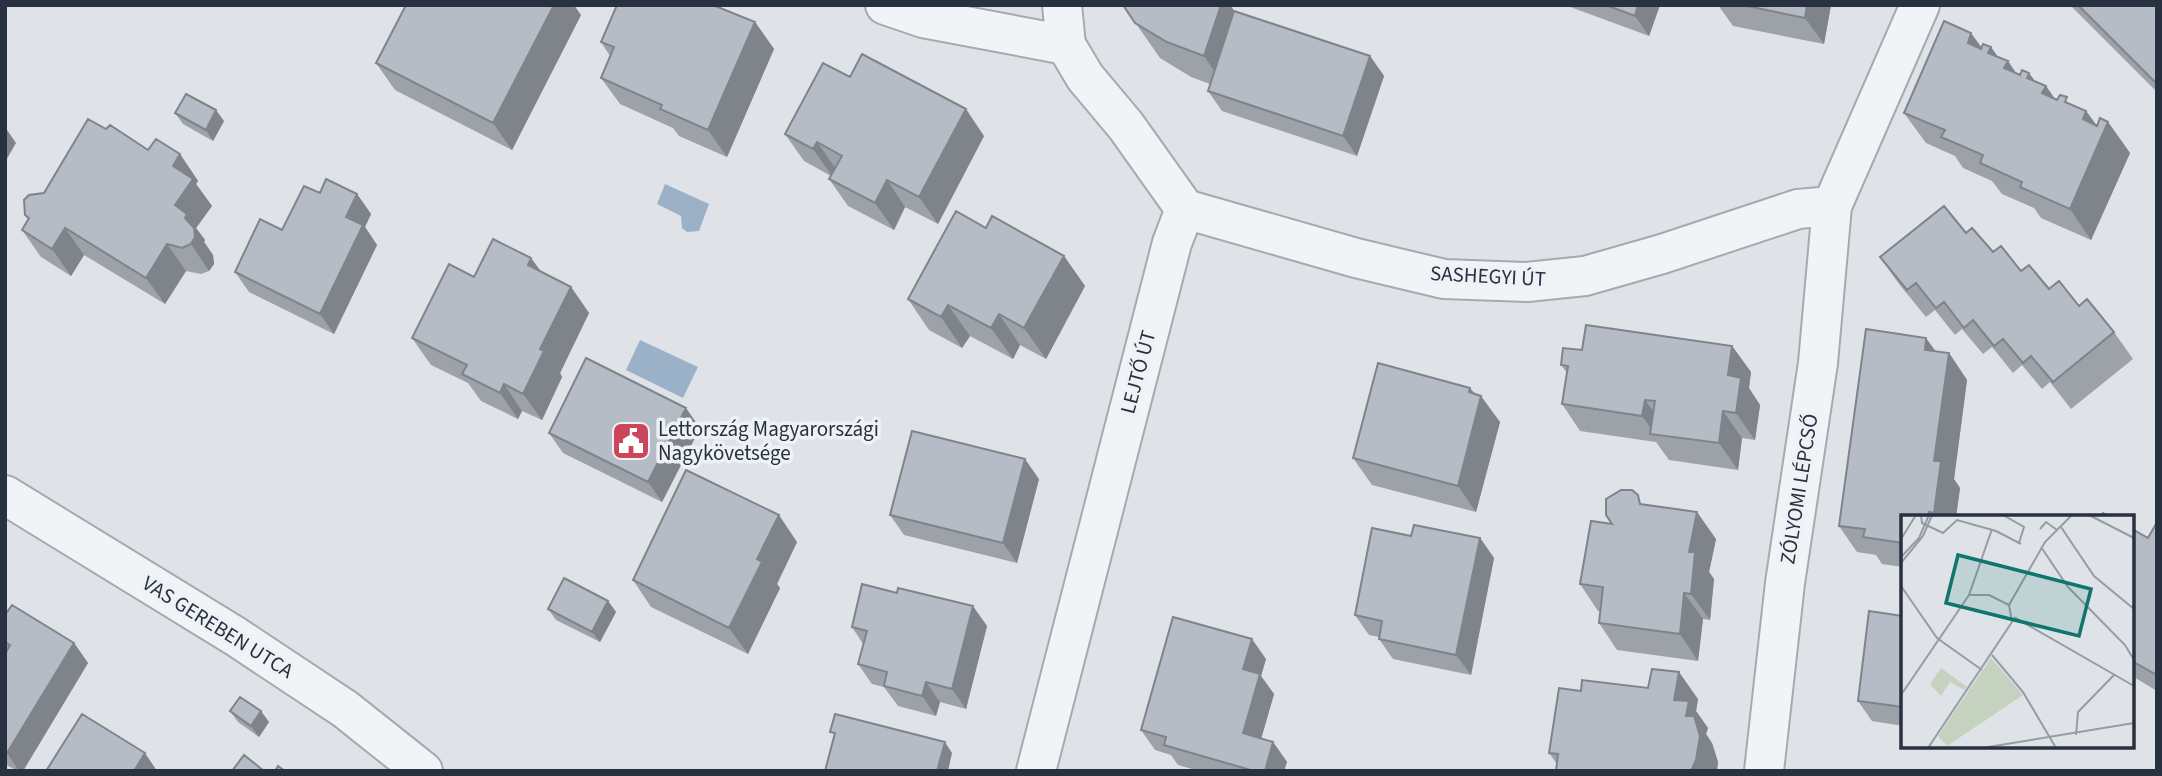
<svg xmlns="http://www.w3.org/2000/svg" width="2162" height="776" font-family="'Source Sans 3',sans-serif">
  <rect width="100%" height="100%" fill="#dfe3e8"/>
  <!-- water -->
  <path fill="#9bb1c8" d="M665,184L709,204L699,231L687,232L682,228L681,216L657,204Z
    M640,340L698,367L683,398L626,370Z"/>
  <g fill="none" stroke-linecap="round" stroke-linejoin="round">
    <defs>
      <path id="street" d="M885,5L923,18L1066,45
        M1062,5L1066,45L1085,77L1126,126L1185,209
        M1185,209L1356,258L1444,279L1527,282L1585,276L1662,254L1798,209L1832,206
        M5,495L235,636L345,709L423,771
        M1036,771L1172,243L1185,209
        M1764,771L1785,583L1818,363L1832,206L1920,5"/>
    </defs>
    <!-- street casing -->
    <use href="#street" stroke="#a4aab2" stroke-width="42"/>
    <!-- street -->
    <use href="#street" stroke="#f2f3f6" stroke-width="38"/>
  </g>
  <!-- wall -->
  <path fill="#9da2a9" d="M1123,5H1230L1234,11L1370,56L1384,76L1357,156L1222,111L1208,91L1210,84L1191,77L1160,58Z
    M1565,5H1660L1649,36Z
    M1718,5H1831L1824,44L1733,26Z
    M2070,5H2157V92Z
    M581,15L512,150L395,90L376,63Z
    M755,22L774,49L727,157L679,136L673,128L620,104L601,78L610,56L601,42Z
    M1982,47H1991L1997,56L2017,74L2046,86L2055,99L2086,111L2097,126L2108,122L2130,153L2091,240L2041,218L2034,208L2002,194L1992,181L1963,168L1955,156L1926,143L1904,113Z
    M850,77L984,136L938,224L905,207L894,230L848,206L829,179L831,176L804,161L785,134Z
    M175,113L224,121L213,141L183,124Z
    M106,129L148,150L180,154L198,181L196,184L212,206L196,228L205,240L204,242L213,255L214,264L209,271L201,274L186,271L165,304L84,255L71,276L41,257L22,230L28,220L25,215L44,193Z
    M320,193L357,194L371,214L365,227L377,245L334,334L249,292L235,272L282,230Z
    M986,228L1064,256L1085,286L1046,359L1020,345L1013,359L970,336L962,348L929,330L908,299Z
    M1966,233L2021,271L2079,306L2114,332L2133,359L2071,409L2050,382L2042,389L2022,365L2013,373L1992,347L1983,354L1962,329L1955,335L1935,310L1926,317L1899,284L1880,257Z
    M531,258L541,272L571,287L589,313L560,373L562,377L542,420L522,411L518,419L481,401L468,383L431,365L412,338L474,277Z
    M1732,346L1751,372L1749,388L1760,405L1755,440L1742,438L1738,470L1669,460L1656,442L1580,431L1562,404L1567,373L1561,365L1582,350Z
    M1936,352L1949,353L1967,380L1954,479L1960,488L1956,517H1903V567L1882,564L1876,555L1857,552L1839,526Z
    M1470,388L1500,422L1476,512L1372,485L1353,458Z
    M700,428L662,502L563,453L549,433Z
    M1039,479L1017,563L904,535L890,515Z
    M1645,504L1716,539L1709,572L1714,579L1710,620L1703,619L1698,661L1617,650L1599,623L1600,611H1598L1580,584L1612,524Z
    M2157,522V691L2132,676V529L2148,538Z
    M1411,536L1480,538L1494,558L1471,675L1393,659L1379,639V637L1369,635L1355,615Z
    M797,542L777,584L780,588L748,654L651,607L633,580Z
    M608,601L616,612L600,642L556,620L548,609Z
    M5,615L74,643L88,663L23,771H17L5,764Z
    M1903,616V726L1872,721L1858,701Z
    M987,626L966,709L940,702L936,716L898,706L884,687L872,684L858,664L863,644L852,627Z
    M1266,659L1261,676L1274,694L1261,739L1273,742L1287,762L1284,771H1199L1178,765L1171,755L1155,750L1141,730Z
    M1581,691L1698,699L1696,711L1708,728L1706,734L1712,743L1718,762L1717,771H1556L1557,764L1549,753Z
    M230,711L269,722L259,737L238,722Z"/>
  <!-- shaded-wall -->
  <path fill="#7f848a" d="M554,5H574L581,15L512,150L493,123Z
    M1221,5H1230L1248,31L1228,91L1204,56Z
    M1638,5H1660L1649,36L1635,16Z
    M1807,5H1831L1824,44L1805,18Z
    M755,22L774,49L727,157L708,130Z
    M1971,33L1993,63L1968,43Z
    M1991,47L2005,67L2008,61L2029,92L1988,53Z
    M1370,56L1384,76L1357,156L1343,136Z
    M2029,73L2043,92L2046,86L2067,117L2050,105L2027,78Z
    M966,109L984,136L938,224L919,197Z
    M216,110L224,121L213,141L206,130Z
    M2086,111L2103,134L2108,122L2130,153L2091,240L2070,209L2083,119Z
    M5,127L16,143L5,162Z
    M817,142L836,169L832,176L813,149Z
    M180,154L198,181L196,184L212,206L196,228L205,240L204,242L213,255L214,264L209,271L191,244L175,205L173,166Z
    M887,180L905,207L894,230L875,203Z
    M357,194L371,214L365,227L377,245L334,334L320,314L346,217Z
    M65,228L84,255L71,276L52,249Z
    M167,244L186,271L165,304L146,278Z
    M1064,256L1085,286L1046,359L1024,328Z
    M531,258L550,284L528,265Z
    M571,287L589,313L560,373L562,377L542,420L523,394L540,349Z
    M948,305L970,336L962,348L941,317Z
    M999,314L1020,345L1013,359L991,328Z
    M1926,338L1945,364L1925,350Z
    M1732,346L1751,372L1749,388L1760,405L1755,440L1736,413L1728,375Z
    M1949,353L1967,380L1954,479L1960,488L1956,517H1937L1934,513V461Z
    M504,384L522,411L518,419L500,393Z
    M1470,388L1480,402L1481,396L1500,422L1476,512L1458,486Z
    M1645,400L1664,426L1655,434L1642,416Z
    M686,408L700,428L662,502L648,482Z
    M1723,411L1742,438L1738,470L1719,443Z
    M1025,459L1039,479L1017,563L1003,543Z
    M1697,512L1716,539L1709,572L1714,579L1710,620L1691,594L1689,552Z
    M779,515L797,542L777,584L780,588L748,654L729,628L757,559Z
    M1480,538L1494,558L1471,675L1456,655Z
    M1684,593L1703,619L1698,661L1680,634Z
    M608,601L616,612L600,642L592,632Z
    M973,606L987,626L966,709L952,689Z
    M1252,639L1266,659L1261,676L1274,694L1257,753L1243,733V669Z
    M74,643L88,663L23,771H19L7,753Z
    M1679,672L1698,699L1696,711L1708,728L1706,734L1712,743L1718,762L1717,771H1691L1674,700Z
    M926,682L940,702L936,716L922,696Z
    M261,711L269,722L259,737L251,726Z
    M945,742L952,753L948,771H937Z
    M1273,742L1287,762L1284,771H1265Z
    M145,753L157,771H134Z"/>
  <!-- building -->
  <path fill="#b6bcc5" stroke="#7f848a" stroke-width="2" d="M406,5H554L493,123L376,63Z
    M617,5H713L755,22L708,130L660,109L662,105L601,78L614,47L601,42Z
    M1123,5H1221L1204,56L1167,42L1135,23Z
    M1606,5H1638L1635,16Z
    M1742,5H1807L1805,18Z
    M2078,5H2157V84Z
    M1234,11L1370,56L1343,136L1208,91Z
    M1944,21L1971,33L1968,43L1981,49L1983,44L1991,47L1988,53L2008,61L2004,68L2020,75L2022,70L2029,73L2027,78L2046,86L2042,93L2057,100L2060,95L2067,97L2065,102L2086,111L2083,119L2097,126L2100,118L2108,122L2070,209L2020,187L2022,182L1980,163L1983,155L1941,137L1945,130L1904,113Z
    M862,54L966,109L919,197L887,180L875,203L829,179L842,156L817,142L813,149L785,134L823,63L850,77Z
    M186,94L216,110L206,130L175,113Z
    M88,119L106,129L110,125L148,150L156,139L180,154L173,166L193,179L175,205L187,214L185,218L194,228L195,237L191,244L182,248L167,244L146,278L65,228L52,249L22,230L29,218L25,215L24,200L29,195L44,193Z
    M326,179L357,194L346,217L363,225L320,314L235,272L260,219L282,230L304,186L320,193Z
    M1944,206L1966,233L1972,228L1993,252L2001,246L2021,271L2029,265L2049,289L2059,281L2079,306L2087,299L2114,332L2053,382L2031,356L2023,363L2003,339L1994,346L1973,320L1964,328L1944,302L1936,308L1916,283L1907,290L1880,257Z
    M956,211L986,228L992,216L1064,256L1024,328L999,314L991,328L948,305L941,317L908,299Z
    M493,239L531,258L528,265L571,287L540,349L544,351L523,394L504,384L500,393L462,374L467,365L412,338L449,264L474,277Z
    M1586,325L1732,346L1728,375L1741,378L1736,413L1723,411L1719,443L1650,434L1655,401L1645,400L1642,416L1562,404L1568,366L1561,365L1563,348L1582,350Z
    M1866,329L1926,338L1925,350L1949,353L1934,461H1941L1934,513L1929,512L1928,517H1903V543L1863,537L1865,529L1839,526Z
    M586,358L686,408L648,482L549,433Z
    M1378,363L1470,388L1469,392L1481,396L1458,486L1353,458Z
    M912,431L1025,459L1003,543L890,515Z
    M686,470L779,515L757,559L762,562L729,628L633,580Z
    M1621,490H1632L1638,495L1640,504L1697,512L1689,552H1695L1691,594L1684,593L1680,634L1599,623L1603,587L1580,584L1591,521L1612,524L1606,515V499Z
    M2103,513L2110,517H2100Z
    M2157,522V675L2132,661V529L2148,538Z
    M1414,525L1480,538L1456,655L1379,639L1382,621L1355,615L1372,528L1411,536Z
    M564,578L608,601L592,632L548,609Z
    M862,584L897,593L898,588L973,606L952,689L926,682L922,696L884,686L887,672L858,664L867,631L852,627Z
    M12,605L74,643L7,753L5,752V654L10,645L5,642V615Z
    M1869,611L1903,616V707L1858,701Z
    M1173,617L1252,639L1243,669L1260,674L1243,733L1273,742L1265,771H1254L1164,745L1166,737L1141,730Z
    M1652,669L1679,672L1674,700L1689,701L1686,716H1694L1700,736L1696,760L1691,771H1556L1558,754L1549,753L1559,688L1581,691L1582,680L1648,688Z
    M240,697L261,711L251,726L230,711Z
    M82,714L145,753L134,771H46Z
    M835,714L945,742L937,771H825L835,733L830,732Z
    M244,755L264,771H232Z
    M278,766L285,771H275Z"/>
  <!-- icons -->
  <defs>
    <symbol id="civic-square" viewBox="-11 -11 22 22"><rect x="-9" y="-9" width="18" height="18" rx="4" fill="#cb465b" stroke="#eef2f6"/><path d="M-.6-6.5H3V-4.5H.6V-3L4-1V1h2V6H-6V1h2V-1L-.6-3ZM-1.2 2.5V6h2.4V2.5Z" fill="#fff"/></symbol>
  </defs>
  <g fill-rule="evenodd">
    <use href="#civic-square" x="609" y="419" width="44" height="44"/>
  </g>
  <g text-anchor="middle" stroke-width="7" stroke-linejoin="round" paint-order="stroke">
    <!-- street labels -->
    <g font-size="21" fill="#28313f" stroke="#eef2f6">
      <text transform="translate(1488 276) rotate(3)" y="7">SASHEGYI ÚT</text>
      <text transform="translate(1138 372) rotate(-75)" y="7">LEJTŐ ÚT</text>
      <text transform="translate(1799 489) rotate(-81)" y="7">ZÓLYOMI LÉPCSŐ</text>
      <text transform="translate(218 627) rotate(32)" y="7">VAS GEREBEN UTCA</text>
    </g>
    <!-- poi labels -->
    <g font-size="21" fill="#28313f" stroke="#eef2f6" text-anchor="start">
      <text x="658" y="436">Lettország Magyarországi<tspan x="658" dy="24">Nagykövetsége</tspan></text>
    </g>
  </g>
  <!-- overview -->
  <g transform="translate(1901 515)">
    <rect width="233" height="233" fill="#dfe3e8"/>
    <path d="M90,143L122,180L46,231L37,221ZM40,153L66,172L63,175L49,167L40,181L29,169Z" fill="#c5d2c0"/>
    <path fill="none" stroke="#969ca4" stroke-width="2" d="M20,0L21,8L42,18L56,5L95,16L120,29M102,0L123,12L118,28M188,0L233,23M160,12L193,61L233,94M139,14L145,7L156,15M0,24L15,0M140,32L167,72L224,130L233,145M0,42L18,23L28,0M0,48L22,21L31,0M0,71L36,123L81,155M68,80H88L108,90M108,90L144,27L171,0M113,102L233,171M91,140L122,177L155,233M0,180L68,80L91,14M175,220L177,197L213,160M27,233L111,107L108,90M81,233L233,208"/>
    <path fill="#0f766e" fill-opacity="0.15" stroke="#0f766e" stroke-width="3.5" d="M57,40L190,74L178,121L45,88Z"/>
    <rect width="233" height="233" fill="none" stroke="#28313f" stroke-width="3.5"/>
  </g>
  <!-- border -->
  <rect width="2162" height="776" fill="none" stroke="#28313f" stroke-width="14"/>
</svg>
